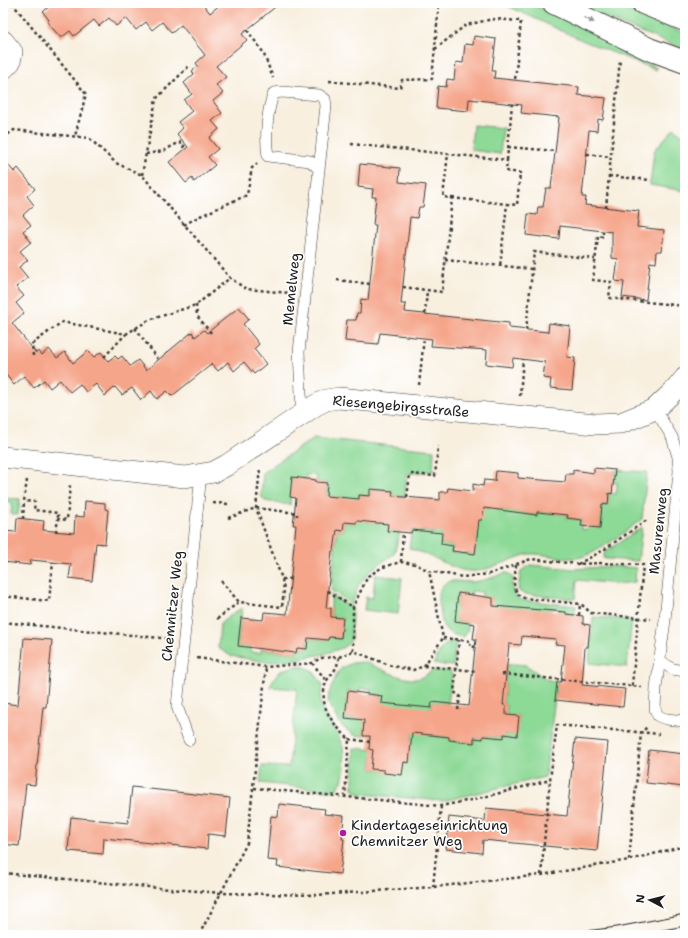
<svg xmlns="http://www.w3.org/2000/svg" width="688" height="938" font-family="'Shantell Sans',sans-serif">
  <rect width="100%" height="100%" fill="#fff"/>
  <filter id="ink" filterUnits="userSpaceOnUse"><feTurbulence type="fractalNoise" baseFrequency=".025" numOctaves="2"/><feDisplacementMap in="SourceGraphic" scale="8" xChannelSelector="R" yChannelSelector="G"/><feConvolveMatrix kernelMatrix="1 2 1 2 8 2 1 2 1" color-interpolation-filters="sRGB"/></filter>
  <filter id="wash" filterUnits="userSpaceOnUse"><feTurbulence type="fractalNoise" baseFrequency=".012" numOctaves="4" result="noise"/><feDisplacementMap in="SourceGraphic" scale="16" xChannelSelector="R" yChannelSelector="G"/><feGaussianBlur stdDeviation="0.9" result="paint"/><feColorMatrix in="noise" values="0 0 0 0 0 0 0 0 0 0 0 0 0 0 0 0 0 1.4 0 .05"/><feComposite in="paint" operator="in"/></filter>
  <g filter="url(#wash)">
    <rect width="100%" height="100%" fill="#f8efdf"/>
    <!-- green -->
    <path fill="#8dd996" stroke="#547a59" d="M501,3H529L611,41L657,68L656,70L584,41Z
      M570,3H611L685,33V50Z
      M473,125L503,128L500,154L471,150Z
      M674,128L685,137V191L650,185L654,151Z
      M314,438L434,450L433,471L407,474L405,496H392V491L371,489L370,496L359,495V503L346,498L326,496L327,483L316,482L317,476L306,475L305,479L292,478L290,505L265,501L261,496L263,472Z
      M615,470L647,472L642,519C627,530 593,558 575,558C560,559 543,553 529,554C518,556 498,566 486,569C464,576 451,565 432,557C424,553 416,551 409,548L412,530L434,533L435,529H443L441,544L453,546L452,553L475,554L477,533L465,532L484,508L536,515L537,512L568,515L567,518L582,520L581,529L588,530L589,526L600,528L601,514L598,504L608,505L609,493L616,494L617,483L613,482Z
      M3,498L20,499L18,515L11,514L12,502L3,501Z
      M357,519L368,522L388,524L387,531L400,532L394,554L372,569L358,586L352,605L331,590L337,530L343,531L344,522L356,523Z
      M642,527L638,561L607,559L603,558L605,552Z
      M531,565L574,569L615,566L636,568L635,582L618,584L577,580L575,599L524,594L520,592L518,589L521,571L528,566Z
      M505,573H508L513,578C512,588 511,594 521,600L576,606L574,615L559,612V609L551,608L550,612L491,618L493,598L482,597V592L471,591V595L458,593L456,621L468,623V629L464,637C449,634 443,632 441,616C439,603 434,582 453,581C459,581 466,582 472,582C483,581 494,577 505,573Z
      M375,575L402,578L398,614L364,610L366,597L373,598Z
      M331,595L352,608L351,640L348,644L342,648L324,654L296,659L266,662L231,656L218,648L220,624L233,613L242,608L238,646L251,647V652L261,653V649L296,653L297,648L307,649L308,638L328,640L329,637L341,638L343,618L331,617Z
      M593,617L632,620L627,667L589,663Z
      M456,641L453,666L434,664C439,652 442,642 456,641Z
      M364,662C380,667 407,685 423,677C426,675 430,672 433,670L450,671L452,675L448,704L432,702L431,708L380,716L382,696L370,694L371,689L360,688V692L348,691L345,718L368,720L364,727L363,736L354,735L342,726L331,709L328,702L329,693L338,672L343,667L353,663Z
      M514,664L526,665L546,679L557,682L545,777L443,801L361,794L355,791L353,787L354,748L378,750L372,757L371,769L384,770L404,762H409L410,752L406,751L411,742L413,729L429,735L449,737L450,740L474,743V738L483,739V736L504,738V734L516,735L519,716L506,715V705H503L507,665Z
      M298,666C312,667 315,673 323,685L320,701L324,713L336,731L343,747L345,768L342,781L335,791L260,783L262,766L289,767L297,689L270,687C275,672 283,668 298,666Z"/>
    <g id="blocks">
      <!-- building -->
      <path fill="#f5a58a" d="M53,3H202L210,13L222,3H280L242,34L247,40L216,66L226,77L216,85L223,93L213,101L222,113L212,121L219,129L209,138L218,149L208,157L215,165L194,182L192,178L186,183L169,162L188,147L177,134L183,128L178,122L192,111L184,100L192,94L184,83L194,74L192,71L198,66L196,63L205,55L181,25L172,33L162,22L152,30L146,22L136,30L126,18L116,26L109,18L99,26L94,20L74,36L70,31L61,38L47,22L49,20L43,12Z
        M474,36L496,39L492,71H495L494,78L579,87L578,95L606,98L603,120L598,119L597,131L589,130L582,197H586L585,205L639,211L637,227L664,230L662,251H657L656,263L650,262L646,300L622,297L624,282L615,281L618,259L612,258V232L560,226L559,239L526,235L528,214L537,215L538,207H543L546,188H551L559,117L521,113L522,105L469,99L468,111L436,108L438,86L446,87L447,79L454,80L456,62L463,63L465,44L473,45Z
        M3,158L14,172L18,168L35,189L27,196L34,205L23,215L31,225L23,231L31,242L20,251L28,260L19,267L28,278L16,287L24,296L16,303L24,313L12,323L36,353L39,351L42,355L49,349L57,358L65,352L73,363L88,351L94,357L101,352L108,361L115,356L118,359L122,356L130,366L138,360L146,370L192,332L195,337L204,330L207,333L239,307L249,319L243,324L259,344L254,349L266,364L254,374L244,362L234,371L228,362L218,371L212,364L172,396L167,391L157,399L151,391L141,400L132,388L122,395L115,387L105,396L96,384L86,392L80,384L70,392L60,380L50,388L44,380L34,388L24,376L14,385L3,371Z
        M360,164L400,168L399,182L426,185L423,207H419L417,218L410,217L401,304H406L405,312L509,323V328L548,332L549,323L570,326L567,357L575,358L572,390L550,388L551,379L543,378L545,362L513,358L512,367L486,364L487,350L431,346L432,339L380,333L378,344L345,341L347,320H356L357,313H360L361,299L368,300L376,225H373L376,197H372L373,189L358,187Z
        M594,468L615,470L612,494L609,493L608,505L602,504L600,528L581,526L582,520L567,518L568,515L537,512V515L484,508L482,520H479L475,554L452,551L453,546L441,544L442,533L412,530L411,533L387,531L388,524L357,521L356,523L344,522L343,531L337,530L334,551H332L326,608H331V617L343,618L341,638L329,637L328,640L308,638L307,649L297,648L296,653L238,646L241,618L263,620L264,612L287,614L296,525H293L296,498L290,497L292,477L316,480V482L327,483L326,496L359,499V495L370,496V489L393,491L392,496L440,500V492H447L448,488L473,491V484L483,486L484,480L495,481L496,471L518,473V478L565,482L566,474H573V470L594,473Z
        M85,501L105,503V509L108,510L105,544L96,543L92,581L69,578L71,564L31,560L30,565L3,562V531L16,532L17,518L44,521L43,530L74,533L75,516L84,517Z
        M458,593L493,598V606L566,612V614L583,616V624L590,625L588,647H585L582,685L625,689L623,707L555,700L557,682H561L565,645L555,644L556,639L522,636L521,645L509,644L503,705H506V715L519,716L517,736L504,734V738L483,736V739L474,738V743L449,740V737L412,733L409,763L404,762L402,775L384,773V770L371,769L373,750L369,749L370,736H363L364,720L345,718L348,691L382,696L381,703L431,708L432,702L469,706L476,639H473L475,624L455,621Z
        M24,638L52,640L46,707H43L35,785L26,784L19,846L3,844V703L18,705Z
        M575,739L608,742L597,851L483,840L482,853L446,849L449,817L485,821L486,808L567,816Z
        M649,750L685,754V787L646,783Z
        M132,787L230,798L226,836L208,834L207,849L104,838L103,854L68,851L71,817L128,823Z
        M279,804L325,809L324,814L344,816L342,839H344L340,874L277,867L278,861L267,860L271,816L278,817Z"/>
    </g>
  </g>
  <g filter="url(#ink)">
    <use href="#blocks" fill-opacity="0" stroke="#3d3c39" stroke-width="1"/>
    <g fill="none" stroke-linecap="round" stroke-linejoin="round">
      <defs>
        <path id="service" d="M655,409L672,437L678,457L679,471L665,620L656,688L655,709L658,716L666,719L685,721
          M302,413L299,352L326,106L325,99L319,95L282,92L274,93C267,109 265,138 268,156L310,161L319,169
          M661,661L672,669L685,671
          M189,740L177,706L201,474"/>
        <path id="minor" d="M3,41L12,52L10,62L3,69
          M3,457L185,477L214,472L227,465L316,405L326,400L339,398L595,424L621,423L655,409L677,388L685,378"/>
        <path id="tertiary" d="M554,3L649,49L685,62
          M643,3L685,20"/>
      </defs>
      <!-- service casing -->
      <use href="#service" stroke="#3d3c39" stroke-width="12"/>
      <!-- minor casing -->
      <use href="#minor" stroke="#3d3c39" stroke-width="22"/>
      <!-- tertiary casing -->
      <use href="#tertiary" stroke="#3d3c39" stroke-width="24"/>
      <!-- path -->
      <path stroke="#3d3c39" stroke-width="2.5" stroke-dasharray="3 3" stroke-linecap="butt" d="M12,3L86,94L75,136
        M247,30L263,52L273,78
        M435,49L466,25L493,19L521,21L515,80
        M329,81L400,88L402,80L432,79L439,3
        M3,138L14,130L89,138L116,163L142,175L230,278L246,289L290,293
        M351,144L507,160L506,171L520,173L517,205L507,204L500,266
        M508,147L555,151
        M146,154L163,151L180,142L183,147L186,144
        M587,154L611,157
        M507,160L512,104
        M142,175L156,99L189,66
        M609,176L651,180
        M452,198L507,204
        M606,208L620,59
        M184,225L198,217L247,195L252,168L257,164
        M603,231V237L598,236L593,280L611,282L609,298L685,306
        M445,260L532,269
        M337,280L370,284
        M403,287L442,292L452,198L443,197L448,154
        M196,305L197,316L212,334
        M425,314L427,290
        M135,328L158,359
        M526,330L534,252L595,259
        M33,356L32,344L62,322L126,334L149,320L196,305L230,278
        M104,357L126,334
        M419,385L424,338
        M520,396L523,359
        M27,480L24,501L35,502L34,510L58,513V519
        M407,497L410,474L435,476L438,446
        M213,503L230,504
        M228,518L256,508L297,513V516
        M23,519L24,501
        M56,532L58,519L67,520L70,485
        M401,562L403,532
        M578,564L602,551L647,520
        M516,565L514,584L517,594L524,598L581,604L591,613L651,619
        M282,579H290
        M221,581L239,602L282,607L284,590L282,579L256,508L260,468
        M328,591L353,607
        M3,596L49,601L53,562
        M579,615L580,604
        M217,619L239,602
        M3,622L170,639
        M443,638L471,641L470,646L475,647
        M353,651V607L368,576L383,567L401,562L415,564L429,571L463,577L489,574L531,559L578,564L602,563L643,565L632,686
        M339,657C338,664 336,669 332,674C330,677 327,679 326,682C318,707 332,723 349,739L345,797
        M197,658L266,667L312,663L321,658L339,657L353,651L392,666L413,670L424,666L477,671
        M312,663L327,681
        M424,666L443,638L429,571
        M502,674L642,687
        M458,710L460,696L454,692L459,640
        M349,739L370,742
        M254,788L441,806L476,799L550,780
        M629,860L641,733L648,726
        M3,873L159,888L221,893L317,895L433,887L541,875L629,860L685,846
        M541,875L550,780L557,725L659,734
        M433,887L441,806
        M199,935L247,843L266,667"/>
      <!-- service -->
      <use href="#service" stroke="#fff" stroke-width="11"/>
      <!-- minor -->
      <use href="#minor" stroke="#fff" stroke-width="21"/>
      <!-- tertiary -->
      <use href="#tertiary" stroke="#fff" stroke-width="22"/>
      <!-- tram -->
      <path stroke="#1c1c1c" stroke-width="1" d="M3,929L55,935
        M555,935L617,927L685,914
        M636,935L685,926"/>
    </g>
    <!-- one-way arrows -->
    <defs><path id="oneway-solid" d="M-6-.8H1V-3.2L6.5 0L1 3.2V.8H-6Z"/></defs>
    <use fill="#999" href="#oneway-solid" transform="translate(589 20) rotate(26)"/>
  </g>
  <!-- markers -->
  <circle fill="#b5179e" stroke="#fff" stroke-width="1.5" cx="343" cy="833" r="4"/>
  <g text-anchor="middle" stroke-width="3.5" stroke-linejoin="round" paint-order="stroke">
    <!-- street labels -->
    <g font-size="14" fill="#1c1c1c" stroke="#fff">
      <text transform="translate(291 289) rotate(-84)" y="5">Memelweg</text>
      <text transform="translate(401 406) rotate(5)" y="5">Riesengebirgsstraße</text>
      <text transform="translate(658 531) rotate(-84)" y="5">Masurenweg</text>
      <text transform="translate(172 606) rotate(-84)" y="5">Chemnitzer Weg</text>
    </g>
    <!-- poi labels -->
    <g font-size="14" fill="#1c1c1c" stroke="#fff" text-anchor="start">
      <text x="351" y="830">Kindertageseinrichtung<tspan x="351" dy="16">Chemnitzer Weg</tspan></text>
    </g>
  </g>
  <!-- margin -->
  <rect width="688" height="938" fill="none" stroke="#fff" stroke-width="16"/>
  <!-- north arrow -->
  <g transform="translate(650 900) rotate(277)" stroke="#ffffff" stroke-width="3" paint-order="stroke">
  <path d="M0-3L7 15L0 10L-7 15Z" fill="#1c1c1c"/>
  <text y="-6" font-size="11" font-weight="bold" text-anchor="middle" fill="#1c1c1c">N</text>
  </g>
</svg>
